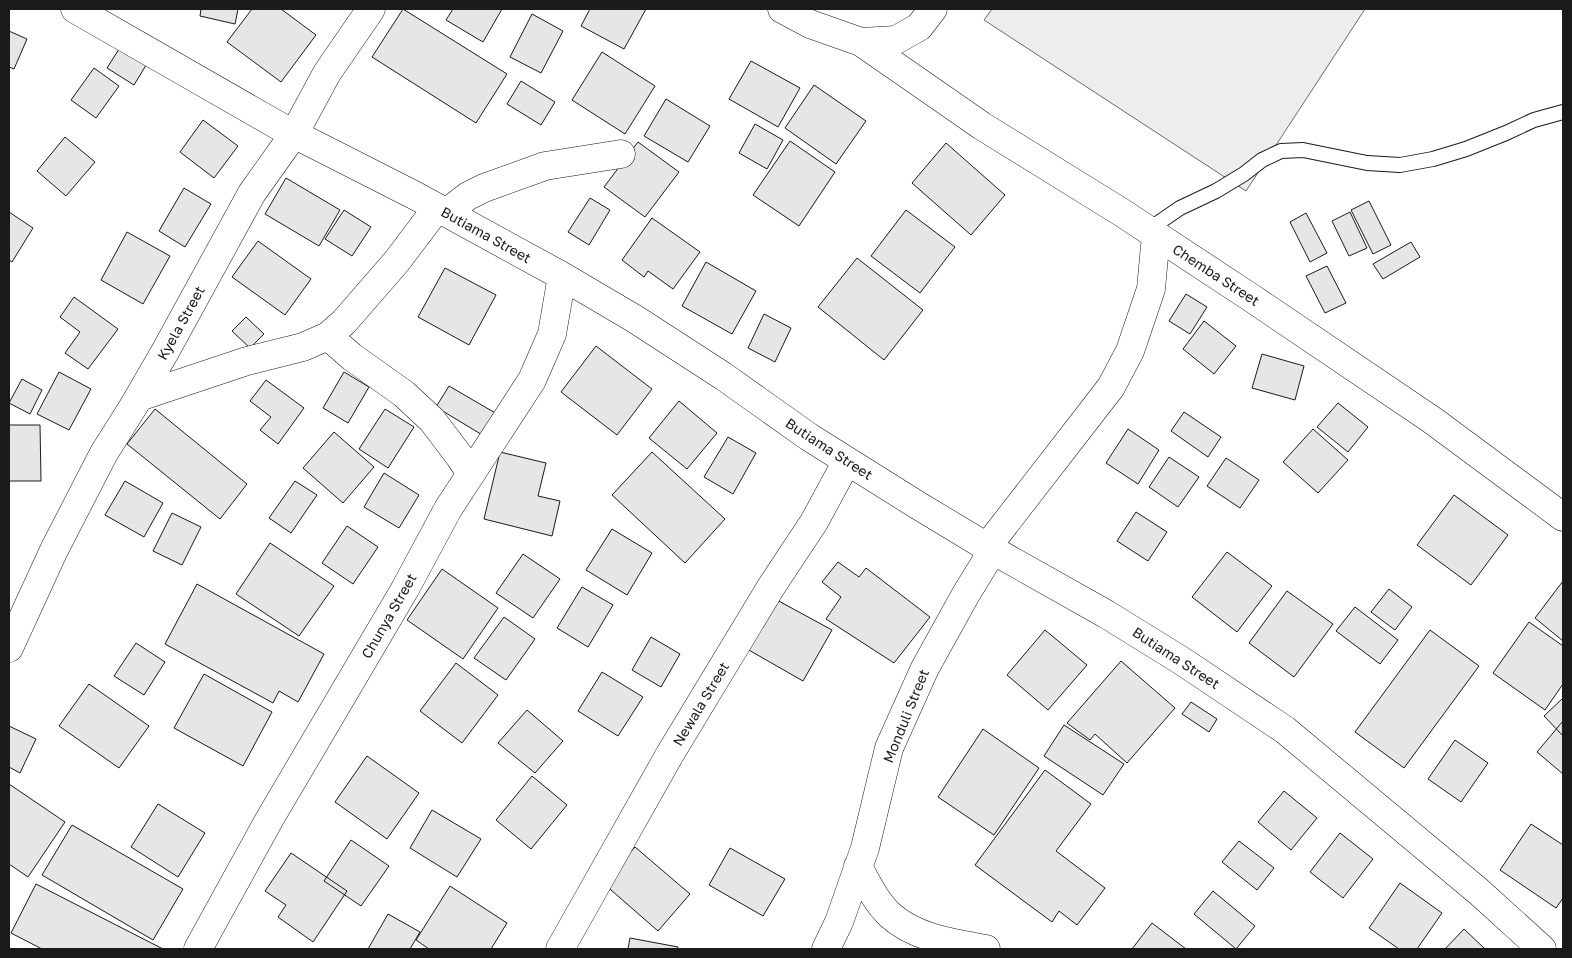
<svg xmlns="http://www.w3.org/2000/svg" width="1572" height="958" font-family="'Golos Text',sans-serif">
  <rect width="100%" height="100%" fill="#fff"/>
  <!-- built -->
  <path fill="#ededed" stroke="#6a6a6a" d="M992,9H1365L1246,191L984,20Z"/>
  <!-- building -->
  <path fill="#e6e6e6" stroke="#1a1a1a" d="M201,9H238L235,24L200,16Z
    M252,9H281L316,35L281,82L227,42Z
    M403,9L507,74L476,123L372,57Z
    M453,9H502L483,42L446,20Z
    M590,9H646L624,49L581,26Z
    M532,14L563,31L541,73L510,57Z
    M9,31L27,39L14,69L9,67Z
    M121,46L148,62L134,85L107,68Z
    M602,52L655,86L625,134L572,100Z
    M751,61L800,88L778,127L729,99Z
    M94,68L119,86L96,118L71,100Z
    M521,81L555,102L541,125L507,104Z
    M814,85L866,121L836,164L785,128Z
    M666,99L710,126L688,162L644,136Z
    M203,120L238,146L214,178L180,152Z
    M755,124L783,140L767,169L739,153Z
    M65,137L95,162L66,196L37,171Z
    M790,141L835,172L799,226L753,195Z
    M638,142L679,172L645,217L604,187Z
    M946,143L1005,195L971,235L912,183Z
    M286,178L340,210L319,246L265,214Z
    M184,188L211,204L185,247L159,231Z
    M590,198L610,210L589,245L568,232Z
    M1369,201L1391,245L1373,254L1351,210Z
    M344,210L371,227L352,256L325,239Z
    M906,210L955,247L920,293L871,256Z
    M9,212L33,228L12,262L9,260Z
    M1350,212L1367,248L1349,256L1332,221Z
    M1306,213L1327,253L1310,262L1290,222Z
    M652,218L700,252L673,289L648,271L644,277L622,260Z
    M127,232L170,256L143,304L101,280Z
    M258,241L311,279L285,315L232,277Z
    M1411,242L1420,257L1383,279L1373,264Z
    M857,258L923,310L884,360L818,307Z
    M706,262L756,291L732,334L682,306Z
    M1327,266L1346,303L1325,313L1306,276Z
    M445,268L496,295L469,345L418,317Z
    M1186,294L1207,307L1190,334L1169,321Z
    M74,297L118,329L88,369L65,353L80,332L60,317Z
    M764,314L791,328L775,362L748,348Z
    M246,317L264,334L250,348L232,331Z
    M1204,321L1236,346L1214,374L1183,349Z
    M596,346L652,389L617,435L561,392Z
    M1262,354L1304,366L1295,400L1252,388Z
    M59,372L91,389L69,430L37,414Z
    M344,372L369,387L348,423L323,408Z
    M22,379L42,390L30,414L9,403Z
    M266,380L304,408L278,444L260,430L271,417L250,401Z
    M449,386L497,414L484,436L436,407Z
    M679,401L717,433L687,469L649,438Z
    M1338,403L1368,427L1348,452L1317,427Z
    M155,409L247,484L220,519L127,444Z
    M385,409L414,427L388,468L359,449Z
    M1184,412L1221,437L1208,457L1171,431Z
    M9,425H40L41,481H9Z
    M1128,429L1159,450L1138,484L1106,463Z
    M1313,429L1348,460L1318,493L1283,462Z
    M334,432L374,467L343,503L303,468Z
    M728,437L756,453L733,494L704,477Z
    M500,452L546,463L538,496L560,501L552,536L484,519Z
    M652,452L725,519L685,563L612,495Z
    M1169,457L1199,477L1178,507L1149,487Z
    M1226,458L1259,480L1240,508L1207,486Z
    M384,473L419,495L399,528L364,507Z
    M125,481L163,503L144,537L105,515Z
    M295,481L317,495L291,533L269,518Z
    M1454,495L1508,535L1471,585L1417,545Z
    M1136,512L1167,532L1148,561L1117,541Z
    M172,513L201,527L182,565L153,551Z
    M347,526L378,547L353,584L322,563Z
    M612,529L652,553L627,595L586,570Z
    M270,543L334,586L299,636L236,594Z
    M1227,552L1272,586L1237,632L1192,597Z
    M523,554L560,579L533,618L496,593Z
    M838,562L859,577L866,568L930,617L894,663L826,619L841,597L822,582Z
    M442,569L498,608L463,659L407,620Z
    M1563,581V641L1535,618Z
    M197,584L324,654L298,702L279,691L273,703L165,644Z
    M582,587L613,605L588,647L557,628Z
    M1389,589L1412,607L1395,630L1371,612Z
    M1287,591L1333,624L1294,677L1249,643Z
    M775,599L832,630L803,681L747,649Z
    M1355,607L1398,640L1380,664L1336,631Z
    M504,617L535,639L506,680L474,658Z
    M1529,622L1563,646V684L1545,710L1493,673Z
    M1045,630L1087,665L1048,710L1007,675Z
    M1430,630L1479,666L1404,768L1355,732Z
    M651,637L680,654L661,687L632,670Z
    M136,643L165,662L144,695L114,676Z
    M1121,661L1175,708L1127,763L1095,734L1090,740L1067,723Z
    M456,663L498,695L462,743L420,711Z
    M602,672L643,697L618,736L578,711Z
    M204,674L272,712L243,766L174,728Z
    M89,684L149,726L119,768L59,726Z
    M1563,698V736L1544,716Z
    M1191,702L1217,719L1209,732L1182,714Z
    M527,710L563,741L535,773L498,743Z
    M1563,721V774L1537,752Z
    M1064,725L1124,764L1103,795L1044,756Z
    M9,726L36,739L20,773L9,767Z
    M983,729L1039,768L994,835L938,797Z
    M1455,740L1488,763L1461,802L1428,779Z
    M367,756L419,793L387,839L335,802Z
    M1045,770L1091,804L1056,851L1105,888L1077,925L1059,911L1052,922L975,865Z
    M532,776L567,805L531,849L496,820Z
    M9,784L65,822L28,877L9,864Z
    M1284,791L1317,818L1291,850L1258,822Z
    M158,804L205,833L178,877L131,847Z
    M432,810L481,839L457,877L410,848Z
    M1531,824L1563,845V898L1556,908L1500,870Z
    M72,825L183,889L153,940L42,875Z
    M1340,833L1373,859L1343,898L1310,872Z
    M351,840L389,866L361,906L324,881Z
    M1239,841L1274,868L1257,890L1222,862Z
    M635,847L690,894L658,931L603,883Z
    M730,848L785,879L763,916L709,885Z
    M291,853L347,891L313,942L278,917L286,905L265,891Z
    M1400,883L1442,913L1417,949H1399L1369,928Z
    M36,884L163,949H42L11,933Z
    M450,886L507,923L491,949H429L416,940Z
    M1213,891L1255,926L1236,949L1194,914Z
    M388,914L420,932L410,949H368Z
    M1152,923L1186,949H1132Z
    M1464,929L1485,949H1445Z
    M630,938L678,947L677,949H628Z"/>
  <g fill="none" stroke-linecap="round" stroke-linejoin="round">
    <defs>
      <path id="lane" d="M1148,230L1180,208L1216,191L1244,174L1262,160L1281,151L1303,150L1367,163L1400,165L1433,159L1466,149L1506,133L1534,120L1563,112"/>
      <path id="street" d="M75,9L286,130L414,195L562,276L635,319L723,376L809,437L919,506L987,547L1106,614L1182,661L1285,730L1478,891L1542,949
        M782,9L810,24L861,42L896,40L919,27L933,9
        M861,42L982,126L1121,212L1250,297L1432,420L1563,517
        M446,213L468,196L484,188L545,166L621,154
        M328,336L352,357L404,394L432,420L460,457L471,474
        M139,397L247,361L303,347L328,336L344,322L397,261L437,208
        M987,547L1111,387L1130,351L1151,289L1156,235
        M9,648L54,550L104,453L133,407L166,350L252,193L294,134L327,73L371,9
        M858,866C867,883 876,902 890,915C915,938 953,943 986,949
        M198,949L269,820L405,589L448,509L532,380L552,334L562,276
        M560,949L670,754L771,587L814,522L847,461
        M826,949L839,922L865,848L889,748L925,668L966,594L993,550"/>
    </defs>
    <!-- lane casing -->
    <use href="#lane" stroke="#1a1a1a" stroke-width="16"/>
    <!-- street casing -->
    <use href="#street" stroke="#1a1a1a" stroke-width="29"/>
    <!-- lane -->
    <use href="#lane" stroke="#fff" stroke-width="14"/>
    <!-- street -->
    <use href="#street" stroke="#fff" stroke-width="28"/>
  </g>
  <g text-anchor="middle" stroke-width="4" stroke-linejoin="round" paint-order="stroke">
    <!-- street labels -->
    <g font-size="14" fill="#1a1a1a" stroke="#fff">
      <text transform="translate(486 235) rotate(29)" y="5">Butiama Street</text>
      <text transform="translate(1216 275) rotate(33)" y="5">Chemba Street</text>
      <text transform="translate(181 323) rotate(-61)" y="5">Kyela Street</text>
      <text transform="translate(829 449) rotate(33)" y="5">Butiama Street</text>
      <text transform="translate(389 616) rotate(-60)" y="5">Chunya Street</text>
      <text transform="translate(1176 658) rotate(33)" y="5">Butiama Street</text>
      <text transform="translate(701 704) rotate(-59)" y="5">Newala Street</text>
      <text transform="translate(906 716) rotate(-68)" y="5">Monduli Street</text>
    </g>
  </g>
  <!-- border -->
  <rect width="1572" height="958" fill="none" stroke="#1a1a1a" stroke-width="20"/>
</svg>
